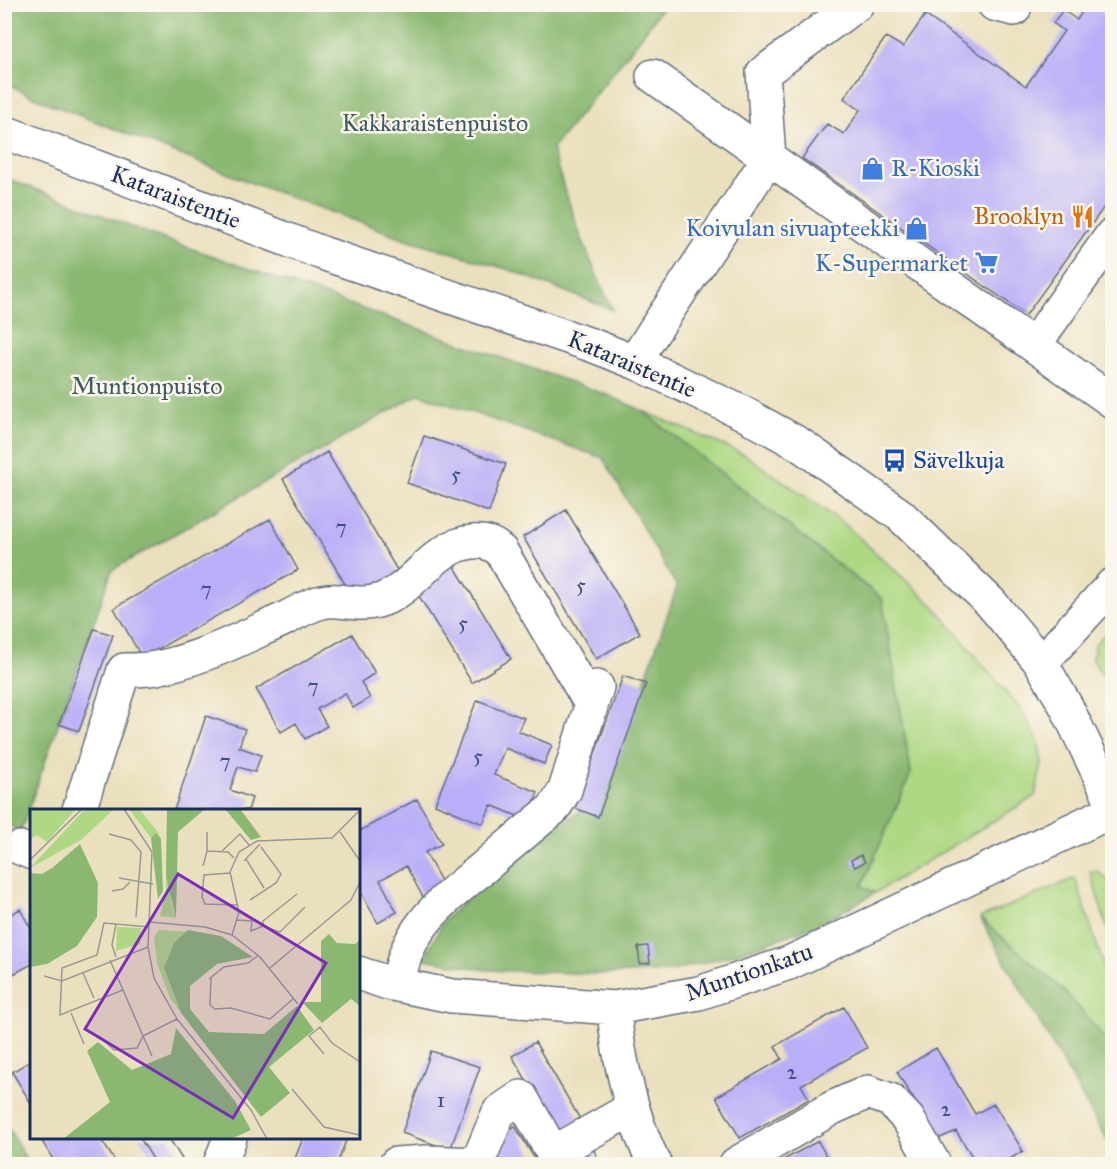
<svg xmlns="http://www.w3.org/2000/svg" width="1117" height="1169" font-family="'IM FELL Great Primer',serif">
  <rect width="100%" height="100%" fill="#fbf7ec"/>
  <filter id="ink" filterUnits="userSpaceOnUse"><feTurbulence type="fractalNoise" baseFrequency=".0167" numOctaves="2"/><feDisplacementMap in="SourceGraphic" scale="12" xChannelSelector="R" yChannelSelector="G"/><feConvolveMatrix kernelMatrix="1 2 1 2 8 2 1 2 1" color-interpolation-filters="sRGB"/></filter>
  <filter id="wash" filterUnits="userSpaceOnUse"><feTurbulence type="fractalNoise" baseFrequency=".008" numOctaves="4" result="noise"/><feDisplacementMap in="SourceGraphic" scale="24" xChannelSelector="R" yChannelSelector="G"/><feGaussianBlur stdDeviation="1.35" result="paint"/><feColorMatrix in="noise" values="0 0 0 0 0 0 0 0 0 0 0 0 0 0 0 0 0 1.4 0 .05"/><feComposite in="paint" operator="in"/></filter>
  <g filter="url(#wash)">
    <rect width="100%" height="100%" fill="#ebe0bd"/>
    <!-- green -->
    <path fill="#aed883" stroke="#648470" stroke-width="1.5" d="M641,410L745,455L842,522L934,606L1023,713L1038,740L1042,764L1035,796L875,893L862,886L911,773L882,599Z
      M1112,627V690L1092,659L1095,644Z
      M1090,871H1097L1110,882L1112,886V944Z
      M1075,878L1112,991V1046L1064,991L980,918Z"/>
    <!-- forest -->
    <path fill="#8ab871" stroke="#527468" stroke-width="1.5" d="M5,4L664,5L638,41L552,149C568,204 587,258 613,310L507,269L406,239L257,185L43,101L5,83Z
      M5,178L62,199L150,234L610,396L641,410L882,599L911,773L862,886L875,893L822,923L742,952L672,971L603,974L486,970L424,959L444,920L530,841L604,798L677,587L603,458L419,394L112,570L21,831L5,824Z
      M980,918L1064,991L1112,1046V1149Z
      M5,1122L29,1164H5Z"/>
    <g id="blocks">
      <!-- building -->
      <path fill="#b9aef8" d="M1087,4H1091L1112,19V196L1026,315L802,158L827,124L844,134L860,110L844,98L886,37L903,47L925,15L1026,86L1064,31L1053,23L1063,10L1077,20Z
        M424,436L506,464L489,512L407,483Z
        M327,452L400,575L355,601L283,479Z
        M566,510L640,633L596,659L523,537Z
        M270,519L298,570L142,658L114,608Z
        M453,564L511,659L472,683L414,588Z
        M94,629L113,635L79,731L59,724Z
        M352,634L375,673L361,682L370,698L353,708L345,693L317,709L327,726L305,739L296,723L281,732L256,689Z
        M623,676L646,684L598,817L575,808Z
        M477,700L524,718L518,731L552,745L544,764L505,748L494,775L538,792L527,820L491,805L483,824L435,804Z
        M206,716L245,729L239,747L261,755L255,772L238,767L230,790L252,798L248,810H174Z
        M417,799L442,844L425,852L445,888L424,899L406,866L380,880L397,912L378,923L360,891L358,892V832Z
        M861,855L865,862L855,867L851,860Z
        M20,909L32,931V964L4,979V918Z
        M648,946L650,963L640,964L638,947Z
        M844,1007L867,1048L801,1085L809,1099L740,1138L716,1097L782,1059L775,1046Z
        M535,1042L580,1119L557,1132L512,1056Z
        M936,1048L975,1114L994,1104L1023,1151L1003,1163L1004,1164H977L956,1131L938,1139L897,1072Z
        M431,1051L480,1067L450,1150L402,1133Z
        M32,1060V1105L12,1072Z
        M515,1126L538,1164H496L488,1151L493,1139Z
        M40,1138H100L117,1164H56Z
        M140,1138H169L185,1164H156Z
        M303,1138H347L337,1164H293Z
        M818,1141L829,1161L822,1164H776Z
        M591,1145L601,1164H554Z"/>
    </g>
  </g>
  <g filter="url(#ink)">
    <use href="#blocks" fill-opacity="0" stroke="#646d7f" stroke-width="1.5"/>
    <g fill="none" stroke-linecap="round" stroke-linejoin="round">
      <defs>
        <path id="minor" d="M994,4L1014,9
          M653,76L769,158
          M4,132L322,253L594,346L637,363L741,412L799,444L900,515L991,603L1041,663L1066,706L1112,801
          M769,158L763,73L857,4
          M1034,345L1112,235
          M637,363V358L654,331L769,158L1112,401
          M1041,663L1112,585
          M79,810L124,670C134,670 145,670 156,668C199,660 240,639 280,621C293,615 308,605 322,602C339,597 358,608 381,600C416,588 432,546 472,542C484,541 492,543 501,551L591,704
          M20,848L32,853
          M358,973L388,983L452,996L614,1008L699,993L789,963L1112,811
          M399,985C403,929 444,900 484,867C507,847 531,827 554,808L565,790L597,687
          M614,1008C617,1054 633,1124 655,1164
          M220,1164L230,1138
          M396,1164L426,1162L477,1164
          M477,1164L499,1112L521,1097L553,1153L633,1108
          M736,1164L832,1108L868,1092L890,1100L908,1119L934,1164"/>
      </defs>
      <!-- minor casing -->
      <use href="#minor" stroke="#646d7f" stroke-width="36"/>
      <!-- minor -->
      <use href="#minor" stroke="#fff" stroke-width="33"/>
    </g>
  </g>
  <!-- icons -->
  <defs>
    <symbol id="shop-bare" viewBox="-9 -9 18 18"><path d="M-5-2.5h2.3a2.7 3.5 0 0 1 5.4 0H5L5.5 6h-11ZM-1.5-2.5h3a1.5 2.3 0 0 0-3 0Z" fill="#3f7fe0" stroke="#fbf7ec" stroke-width="2.5" paint-order="stroke"/></symbol>
    <symbol id="restaurant-bare" viewBox="-9 -9 18 18"><path d="M-5-6h1v4h1v-4h1v4h1v-4h1v5L-1.5 .5V6h-2V.5L-5-1ZM5-6V6H3V1.5H1.5Q1.5-4 5-6Z" fill="#e8710a" stroke="#fbf7ec" stroke-width="2.5" paint-order="stroke"/></symbol>
    <symbol id="supermarket-bare" viewBox="-9 -9 18 18"><path d="M-6-5.5h2.5l.6 2H6L4.5 2H-2.5L-4.4-4H-6ZM-1.5 3.2a1.3 1.3 0 1 0 .1 0ZM3 3.2a1.3 1.3 0 1 0 .1 0Z" fill="#3f7fe0" stroke="#fbf7ec" stroke-width="2.5" paint-order="stroke"/></symbol>
    <symbol id="bus-bare" viewBox="-9 -9 18 18"><path d="M-5-6H5V4H4V6H2V4H-2V6H-4V4H-5ZM-3.5-4V0h7V-4ZM-3.5 1.2v1.5H-2V1.2ZM2 1.2v1.5H3.5V1.2Z" fill="#1a4fb4" stroke="#fbf7ec" stroke-width="2.5" paint-order="stroke"/></symbol>
  </defs>
  <g fill-rule="evenodd">
    <use href="#shop-bare" x="856" y="152" width="33" height="33"/>
    <use href="#restaurant-bare" x="1066" y="200" width="33" height="33"/>
    <use href="#shop-bare" x="900" y="212" width="33" height="33"/>
    <use href="#supermarket-bare" x="970" y="246" width="33" height="33"/>
    <use href="#bus-bare" x="878" y="444" width="33" height="33"/>
  </g>
  <g text-anchor="middle" stroke-width="5" stroke-linejoin="round" paint-order="stroke">
    <!-- number labels -->
    <g font-size="21" fill="#424f84">
      <text x="456" y="481">5</text>
      <text x="341" y="534">7</text>
      <text x="581" y="592">5</text>
      <text x="206" y="596">7</text>
      <text x="463" y="630">5</text>
      <text x="313" y="693">7</text>
      <text x="478" y="763">5</text>
      <text x="225" y="768">7</text>
      <text x="792" y="1079">2</text>
      <text x="441" y="1107">1</text>
      <text x="946" y="1116">2</text>
    </g>
    <!-- park labels -->
    <g font-size="24" fill="#405967" stroke="#fbf7ec">
      <text x="435" y="131">Kakkaraistenpuisto</text>
      <text x="147" y="394">Muntionpuisto</text>
    </g>
    <!-- shop labels -->
    <g font-size="24" fill="#366cbe" stroke="#fbf7ec" text-anchor="end">
      <text x="891" y="176" text-anchor="start">R-Kioski</text>
      <text x="899" y="236">Koivulan sivuapteekki</text>
      <text x="968" y="271">K-Supermarket</text>
    </g>
    <!-- street labels -->
    <g font-size="24" fill="#1b2f5e" stroke="#fbf7ec">
      <text transform="translate(176 197) rotate(21)" y="8">Kataraistentie</text>
      <text transform="translate(632 364) rotate(23)" y="8">Kataraistentie</text>
      <text transform="translate(749 972) rotate(-19)" y="8">Muntionkatu</text>
    </g>
    <!-- food labels -->
    <g font-size="24" fill="#c56008" stroke="#fbf7ec" text-anchor="end">
      <text x="1064" y="224">Brooklyn</text>
    </g>
    <!-- transit labels -->
    <g font-size="24" fill="#164399" stroke="#fbf7ec" text-anchor="start">
      <text x="913" y="468">Sävelkuja</text>
    </g>
  </g>
  <!-- overview -->
  <g transform="translate(30 809)">
    <rect width="330" height="330" fill="#ebe0bd"/>
    <path d="M0,0H46L17,33L7,26L0,30ZM55,0H84L51,31L0,59ZM99,0H109L128,23L131,30L127,25L121,29ZM137,0L149,13L141,93L146,109L130,107L136,81ZM87,118L111,119L110,135L86,142ZM129,121L159,123L134,159L151,204L140,189L127,154L124,128Z" fill="#aed883"/>
    <path d="M137,0H175L148,23L146,109L136,67ZM195,0H210L231,28L221,31ZM126,24L131,30L133,82L128,90L121,29ZM50,35L68,74L67,108L47,137L17,155L0,158V64L12,65L22,59ZM158,121L191,127L223,148L187,155L160,177V200L179,223L234,225L267,197L284,221L239,258L260,284L231,308L151,204L134,159L144,134ZM299,125L307,134L325,135L330,131V197L321,190L292,214L272,193H291V132ZM146,219L205,292L221,321L201,330H33L80,293L57,242L68,233L102,261L141,245Z" fill="#8ab871"/>
    <path fill="none" stroke="#989997" stroke-width="1.5" d="M94,0L122,43L118,138L124,169L147,210L221,301L237,330M177,23V42M310,23L330,52M79,25L101,31L111,43L106,108M192,42L210,25L219,36M216,50L234,79M0,51L52,0M214,52L230,35M173,57L177,42L198,43L204,49M200,64L174,66L172,88L175,95L208,96M89,69L123,75M82,82L93,80L100,73M267,85L233,112V117L250,123L275,98M220,91L246,74L251,65L231,38M207,111L222,112L221,122L233,117M119,113L175,118L202,126L230,148L268,195M86,115L74,114L67,146L32,159L30,206L93,181M202,126L209,103L200,63L209,43L227,32L302,29L330,1M86,148L82,136L86,115L119,118M80,151L113,227L147,210M240,159L321,91L330,73M53,164L64,189M14,167L32,172L118,138M181,169L180,196L185,200L201,199L240,210L264,189M179,170L194,158L218,154L229,146M41,204L54,235M69,227L84,241L107,239L113,227M113,227L122,247M294,245L279,227L290,218L302,234L330,253M262,280L294,318L330,326"/>
    <path fill="#7b2cbf" fill-opacity="0.15" stroke="#7b2cbf" stroke-width="3" d="M148,65L296,154L203,309L55,220Z"/>
    <rect width="330" height="330" fill="none" stroke="#1b2f5e" stroke-width="3"/>
  </g>
  <!-- margin -->
  <rect width="1117" height="1169" fill="none" stroke="#fbf7ec" stroke-width="24"/>
</svg>
